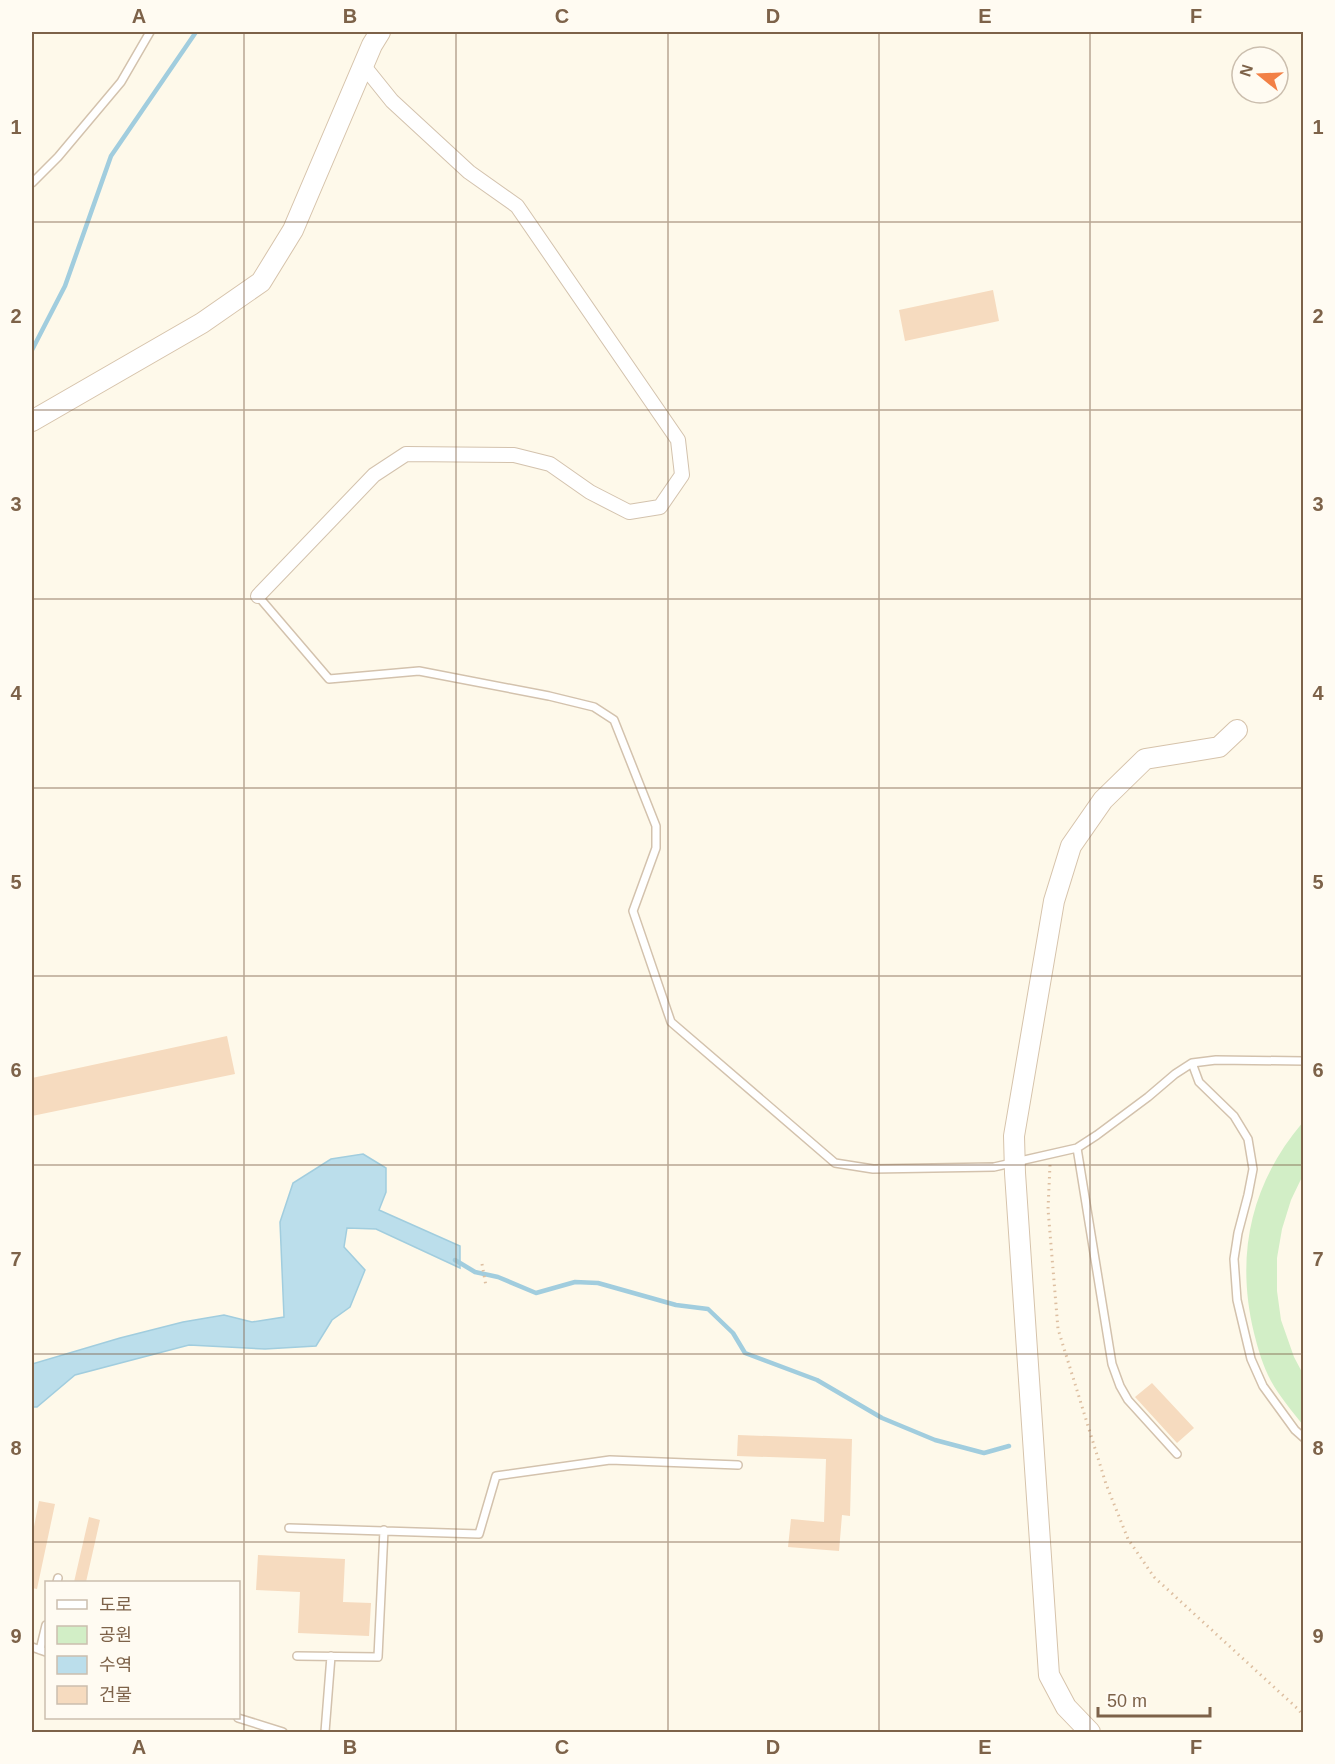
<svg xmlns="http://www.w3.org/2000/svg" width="1335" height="1764" font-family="Helvetica,'Noto Sans KR',sans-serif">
  <rect width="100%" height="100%" fill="#fef9ea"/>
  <!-- green -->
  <path fill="#d2eec6" d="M1303,1122V1175L1291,1200L1282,1229L1277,1258V1291L1281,1320L1294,1357L1303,1374V1425C1292,1411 1280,1397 1271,1381C1263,1366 1258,1349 1254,1333C1235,1254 1251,1183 1303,1122Z"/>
  <!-- water -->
  <path fill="#bbdeeb" stroke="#a1cdde" stroke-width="1.5" d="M363,1154L386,1168V1192L379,1210L460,1246V1268L376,1229L347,1228L344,1247L365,1270L350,1307L332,1320L316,1346L265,1349L189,1345L75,1375L37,1407H32V1364L120,1338L183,1322L224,1315L252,1322L284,1317L280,1222L293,1183L331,1159Z"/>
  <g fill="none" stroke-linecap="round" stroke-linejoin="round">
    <!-- stream -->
    <path stroke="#a1cdde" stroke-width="4.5" d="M32,350L65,286L111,156L196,32
      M455,1260L475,1272L498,1277L536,1293L575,1282L598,1283L676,1305L708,1309L733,1333L745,1353L817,1380L882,1418L935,1440L984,1453L1009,1446"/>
  </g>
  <!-- building -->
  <path fill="#f6dbbf" d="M993,290L999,321L905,341L899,310Z
    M227,1036L235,1074L32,1116V1078Z
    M1152,1383L1194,1428L1177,1443L1135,1397Z
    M738,1435L852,1439L850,1516L842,1515L839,1551L788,1547L791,1519L824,1522L826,1459L737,1456Z
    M39,1501L55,1504L37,1589L32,1588V1537Z
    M89,1517L100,1520L86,1582H74Z
    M258,1555L345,1559L343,1602L371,1603L369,1636L298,1633L300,1592L256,1590Z"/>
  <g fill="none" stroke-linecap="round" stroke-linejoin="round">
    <defs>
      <path id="lane" d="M32,183L58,157L121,82L150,32
        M258,596L329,679L419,671L549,696L594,707L614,720L656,826V848L633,911L671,1022L835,1163L873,1169L994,1167L1077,1148L1097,1135L1148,1097L1175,1074L1192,1063L1216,1060L1304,1061
        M1192,1063L1199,1082L1234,1116L1248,1139L1253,1169L1248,1195L1238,1233L1234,1259L1237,1300L1251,1359L1263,1386L1295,1430L1304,1438
        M1077,1148L1112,1364L1120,1386L1128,1400L1177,1454
        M289,1528L479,1534L496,1476L610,1460L738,1465
        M57,1582L58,1578
        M32,1647L46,1652
        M40,1650L46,1625
        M297,1656L378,1657L384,1530
        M238,1718L283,1732
        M325,1732L331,1656"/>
      <path id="street" d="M258,596L374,475L406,454L514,455L550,464L590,492L629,512L660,507L682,475L678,440L517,206L469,172L392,101L363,65"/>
      <path id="secondary" d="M32,421L202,323L261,282L293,230L372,45L380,32
        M1090,1732L1066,1707L1049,1675L1015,1173L1014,1136L1054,901L1071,846L1103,800L1145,759L1219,747L1237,730"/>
    </defs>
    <!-- lane casing -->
    <use href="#lane" stroke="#d3c2ad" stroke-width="10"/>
    <!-- street casing -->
    <use href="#street" stroke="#d3c2ad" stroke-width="16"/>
    <!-- secondary casing -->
    <use href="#secondary" stroke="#d6c3ab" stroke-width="22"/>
    <!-- path -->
    <path stroke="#ddbfa1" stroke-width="3" stroke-dasharray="1.5 4.5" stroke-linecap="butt" d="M1050,1165L1048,1209L1058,1329L1106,1484L1128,1539L1154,1577L1299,1710L1304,1717
      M482,1264L486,1286"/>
    <!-- lane -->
    <use href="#lane" stroke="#fff" stroke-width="7"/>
    <!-- street -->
    <use href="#street" stroke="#fff" stroke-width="14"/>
    <!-- secondary -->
    <use href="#secondary" stroke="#fff" stroke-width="20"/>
  </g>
  <!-- grid -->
  <path fill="none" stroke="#7d6249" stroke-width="1.5" stroke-opacity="0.55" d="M244,32V1732M456,32V1732M668,32V1732M879,32V1732M1090,32V1732M32,222H1304M32,410H1304M32,599H1304M32,788H1304M32,976H1304M32,1165H1304M32,1354H1304M32,1542H1304"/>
  <!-- border -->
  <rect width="1335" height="1764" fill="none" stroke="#fffbf2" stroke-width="66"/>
  <!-- legend -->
  <rect x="45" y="1581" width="195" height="138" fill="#fffbf2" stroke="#cbbeae" stroke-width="1.5"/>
  <rect x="57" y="1600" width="30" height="9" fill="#ffffff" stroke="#cbbeae" stroke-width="1.5"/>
  <text x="99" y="1611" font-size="18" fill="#7d6249">도로</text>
  <rect x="57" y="1626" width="30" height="18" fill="#d2eec6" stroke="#cbbeae" stroke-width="1.5"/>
  <text x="99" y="1641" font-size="18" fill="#7d6249">공원</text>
  <rect x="57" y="1656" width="30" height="18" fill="#bbdeeb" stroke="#cbbeae" stroke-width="1.5"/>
  <text x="99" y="1671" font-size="18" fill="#7d6249">수역</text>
  <rect x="57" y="1686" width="30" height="18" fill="#f6dbbf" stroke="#cbbeae" stroke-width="1.5"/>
  <text x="99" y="1701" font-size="18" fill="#7d6249">건물</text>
  <!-- north arrow -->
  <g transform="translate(1260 75) rotate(288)"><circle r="28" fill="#fffbf2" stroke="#cbbeae" stroke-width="1.5"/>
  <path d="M0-4.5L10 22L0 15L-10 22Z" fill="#f28046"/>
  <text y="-9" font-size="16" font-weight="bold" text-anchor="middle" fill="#7d6249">N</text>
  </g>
  <!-- scale -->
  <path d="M1098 1707v9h112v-9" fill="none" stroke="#7d6249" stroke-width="3"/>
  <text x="1107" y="1707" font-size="18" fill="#7d6249" stroke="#fffbf2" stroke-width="4.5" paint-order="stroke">50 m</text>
  <rect x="33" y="33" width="1269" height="1698" fill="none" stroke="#7d6249" stroke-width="2"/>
  <g font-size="20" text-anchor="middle" font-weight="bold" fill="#7d6249">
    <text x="139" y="23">A</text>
    <text x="350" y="23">B</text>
    <text x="562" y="23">C</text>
    <text x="773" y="23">D</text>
    <text x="985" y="23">E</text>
    <text x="1196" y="23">F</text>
    <text x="16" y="134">1</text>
    <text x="1318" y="134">1</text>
    <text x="16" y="323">2</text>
    <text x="1318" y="323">2</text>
    <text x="16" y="511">3</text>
    <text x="1318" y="511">3</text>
    <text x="16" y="700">4</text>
    <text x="1318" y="700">4</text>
    <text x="16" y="889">5</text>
    <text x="1318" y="889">5</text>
    <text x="16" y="1077">6</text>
    <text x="1318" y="1077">6</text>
    <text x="16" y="1266">7</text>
    <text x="1318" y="1266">7</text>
    <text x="16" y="1455">8</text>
    <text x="1318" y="1455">8</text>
    <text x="16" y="1643">9</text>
    <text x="1318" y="1643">9</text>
    <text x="139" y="1754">A</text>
    <text x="350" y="1754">B</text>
    <text x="562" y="1754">C</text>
    <text x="773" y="1754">D</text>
    <text x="985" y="1754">E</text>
    <text x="1196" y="1754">F</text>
  </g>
</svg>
